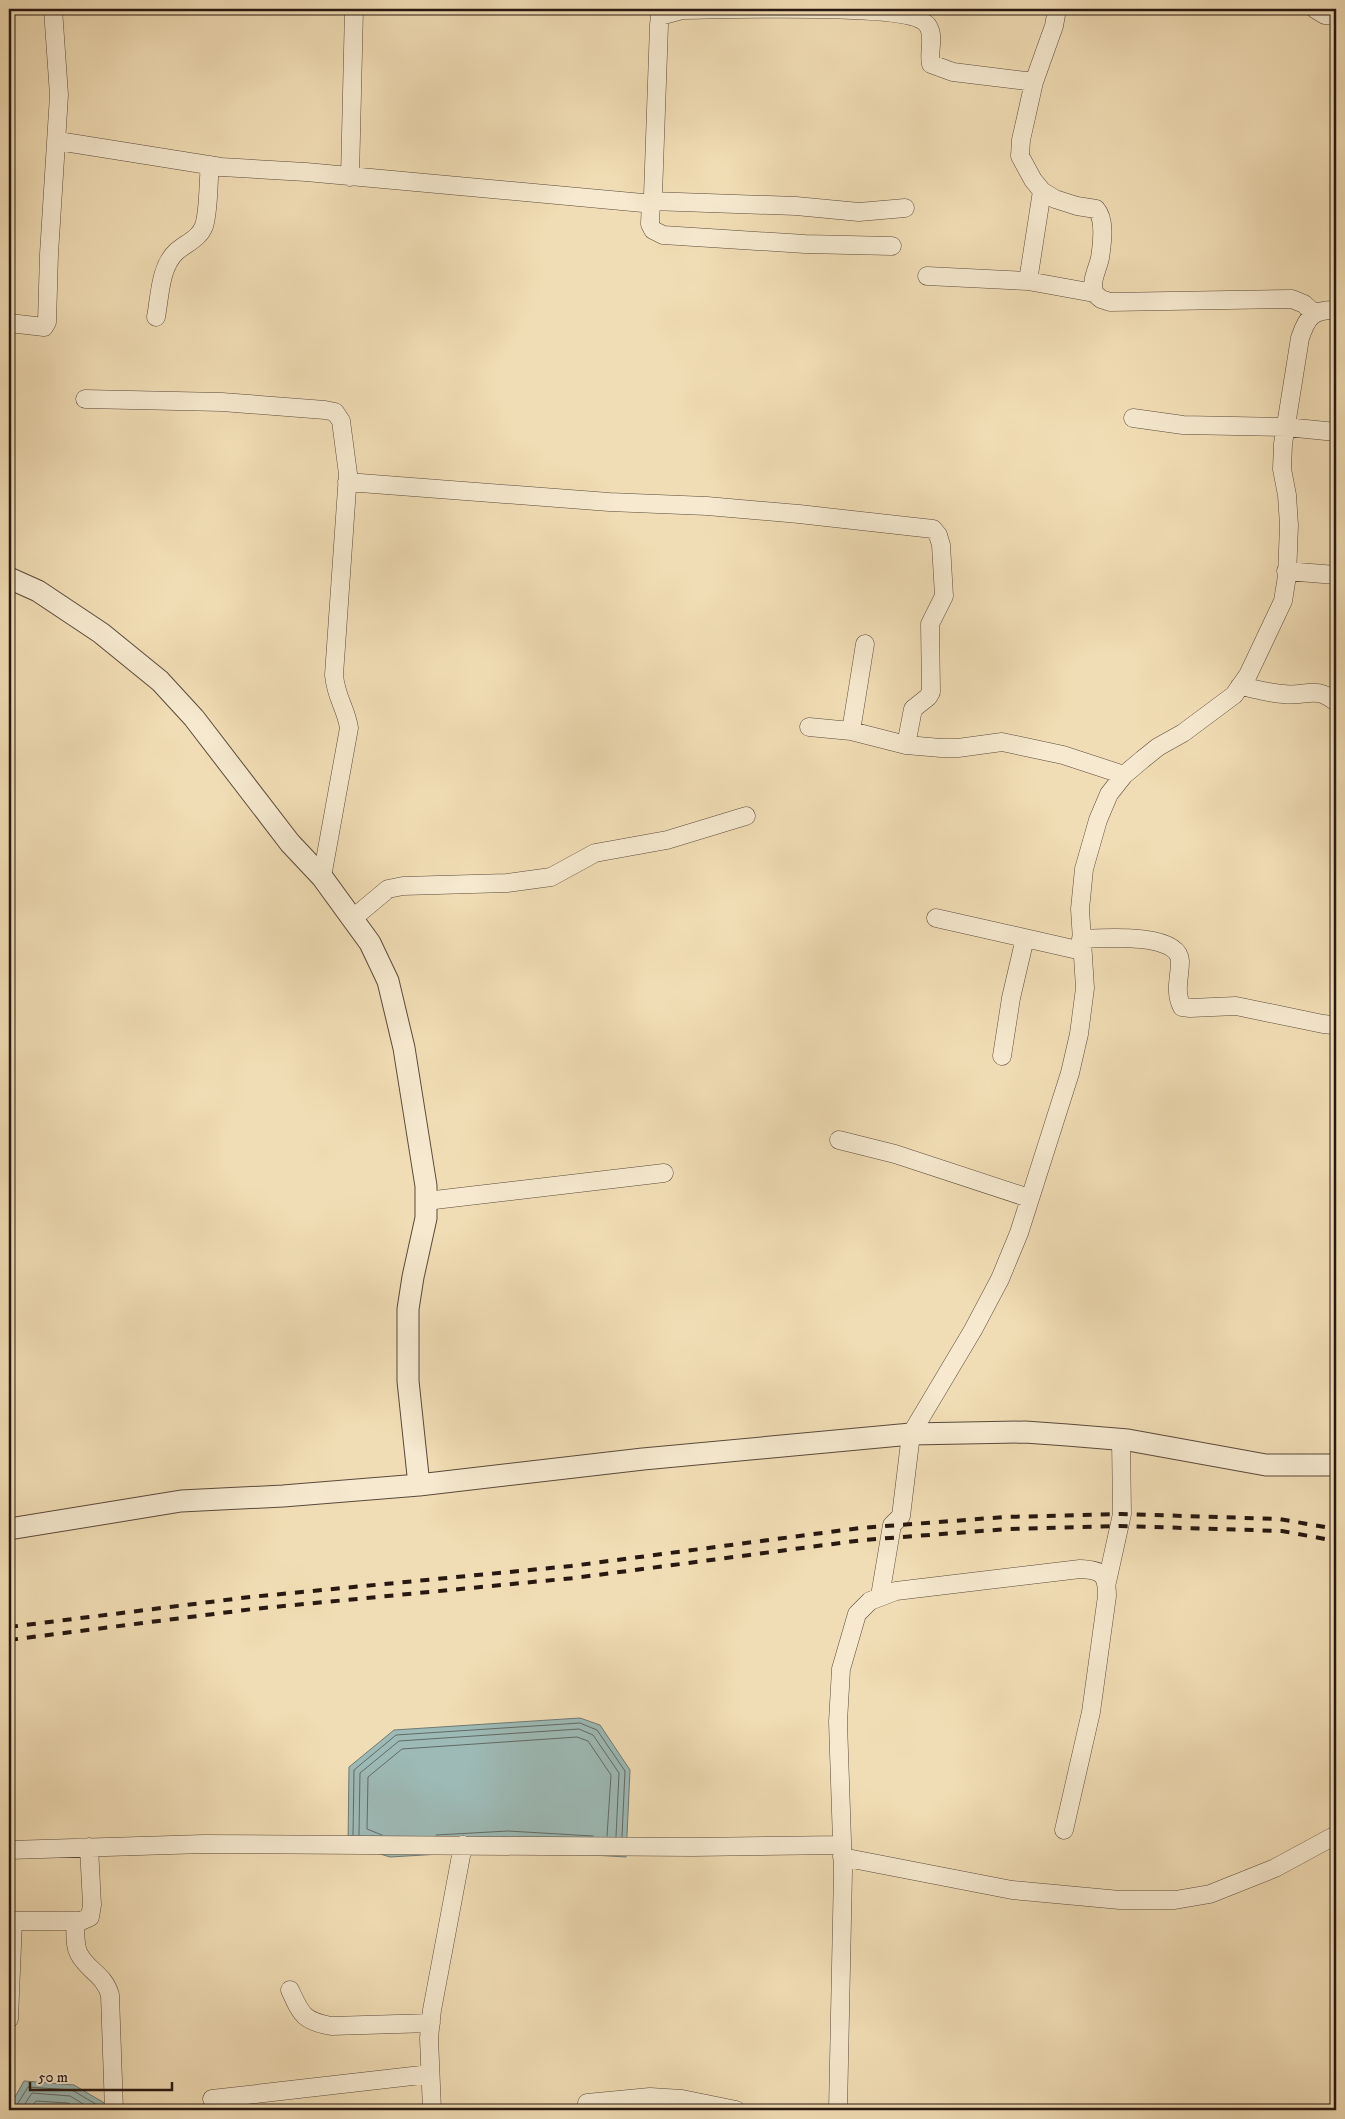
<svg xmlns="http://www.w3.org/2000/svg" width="1345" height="2119" font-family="'IM FELL DW Pica',serif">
  <rect width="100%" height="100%" fill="#f1ddb5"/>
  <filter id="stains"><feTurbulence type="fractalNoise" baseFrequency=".004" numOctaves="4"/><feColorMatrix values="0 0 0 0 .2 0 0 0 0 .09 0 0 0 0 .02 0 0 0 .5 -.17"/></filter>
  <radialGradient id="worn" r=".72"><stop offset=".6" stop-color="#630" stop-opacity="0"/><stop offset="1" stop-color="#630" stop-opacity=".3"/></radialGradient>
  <!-- water -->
  <path fill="#9dbab6" stroke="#6e7974" d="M580,1718L600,1725L630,1770L626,1857L508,1850L390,1857L348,1844L349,1767L394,1730Z
    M24,2081L74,2085L106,2104L104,2110H9V2105L11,2104Z"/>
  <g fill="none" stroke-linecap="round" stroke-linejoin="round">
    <!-- shore -->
    <path stroke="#626964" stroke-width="1" d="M353,1835L354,1770L396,1735L580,1723L597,1730L625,1771L622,1837
      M359,1835L360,1773L399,1741L579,1729L593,1735L619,1773L616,1837
      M382,1835L367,1829L368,1777L402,1749L577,1737L588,1741L611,1775L607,1836
      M436,1835L508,1831L593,1836
      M9,2110L15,2108L28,2087L72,2090L99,2106L100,2110
      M21,2110L32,2093L70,2096L93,2110
      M29,2110L36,2101L68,2103L80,2110"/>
    <defs>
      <path id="minor" d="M1057,9L1054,26L1034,82L1021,140L1020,156L1033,180L1042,191L1055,199L1077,206L1096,209C1106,220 1102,244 1100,258C1097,271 1091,279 1094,293L1101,299L1110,302L1292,299L1304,304L1314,313
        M1315,9L1325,15L1336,16
        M58,141L221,167L306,172L643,203L651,201L653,195L659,25L660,16L682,10C717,10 915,2 928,26C935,37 928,52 931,64L953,72L1034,82
        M350,177L354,9
        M892,246L805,244L663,235L653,230L650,224L651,201L796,206L859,212L905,208
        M927,276L1028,281L1094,293
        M1028,281L1042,191
        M156,317C160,296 160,267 176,252C186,243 199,239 204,226C209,210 208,183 210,165
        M9,323L44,327L47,322L49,254L59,95L53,9
        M85,399L222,402L325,410L335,412L341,421L348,474L334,675C336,698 346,708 349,728L322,877
        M1133,418L1183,425L1286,427L1336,432
        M347,482L609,502L707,506L799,514L933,529L938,535L941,545L944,596L930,624L931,692L928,697L913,709L906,745
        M1286,571L1336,575
        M1240,686C1255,689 1269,693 1283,694C1306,697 1315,685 1336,702
        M809,727L851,731L906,745L941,748H958L1002,742L1063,755L1124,775
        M851,731L865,644
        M936,918L1082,951
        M352,919L388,889L403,886L507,883L551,877L595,853L667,840L746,816
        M1081,939C1101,938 1179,932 1180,961C1180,978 1174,991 1182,1007L1190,1008L1236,1006L1323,1024L1333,1025L1336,1023
        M1002,1056L1011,998L1025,938
        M839,1140L895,1154L1029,1198
        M426,1201L664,1173
        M1107,1582L1122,1514L1121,1439
        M880,1596L892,1525L901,1516L911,1434L973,1330L1000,1279L1019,1233L1070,1073L1079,1034L1085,988L1080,909L1084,869L1098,820L1109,794L1124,775L1143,759L1158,747L1183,733L1234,695L1248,675L1283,601L1287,576L1289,525L1287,495L1282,469L1283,444L1300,338C1307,317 1313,309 1336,310
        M9,1850L204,1844L693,1847L841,1845
        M842,1857L1012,1890L1120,1900H1175L1210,1894L1275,1868L1336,1835
        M9,1921H81L90,1917L92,1905L89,1847
        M75,1922C76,1932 74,1945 79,1954C88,1971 104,1974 110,1995L114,2110
        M290,1990C301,2014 303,2021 331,2026L431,2023
        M9,2019L13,1921
        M212,2099L430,2074
        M587,2103L650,2097L682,2099L736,2110
        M432,2110L429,2038L432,2010L463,1845
        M838,2110L843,1871L838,1722L841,1669L857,1614L870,1601L896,1591L1080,1569C1102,1570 1107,1574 1107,1596L1091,1712L1064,1830"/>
      <path id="tertiary" d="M9,578L38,591L101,633L160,681L194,718L290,843L322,877L370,943L388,981L404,1048L426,1186V1218L413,1277L408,1309V1381L419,1485
        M9,1529L181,1501L283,1496L419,1485L643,1459L911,1434L1025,1432L1067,1435L1128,1440L1266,1465H1336"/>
    </defs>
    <!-- minor casing -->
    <use href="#minor" stroke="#5a493a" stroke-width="19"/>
    <!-- tertiary casing -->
    <use href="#tertiary" stroke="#5a493a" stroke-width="23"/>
    <!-- minor -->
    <use href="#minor" stroke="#f6e9cf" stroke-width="18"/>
    <!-- tertiary -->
    <use href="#tertiary" stroke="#f6e9cf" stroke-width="21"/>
    <!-- rail -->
    <path stroke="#281811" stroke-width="4" stroke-dasharray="9 9" stroke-linecap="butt" d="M9,1627L250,1597L571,1566L860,1528L1005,1517L1122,1514L1279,1519L1336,1529
      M9,1640L253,1609L574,1578L863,1540L1008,1529L1120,1526L1282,1531L1336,1541"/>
  </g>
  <!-- margin -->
  <rect width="1345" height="2119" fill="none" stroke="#f1ddb5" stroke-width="30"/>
  <rect x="10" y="10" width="1325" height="2099" fill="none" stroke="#281811" stroke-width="2.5"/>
  <rect x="15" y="15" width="1315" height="2089" fill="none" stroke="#281811"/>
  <!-- scale -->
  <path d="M30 2082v8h142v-8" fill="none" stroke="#281811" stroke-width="2.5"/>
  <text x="38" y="2082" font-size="15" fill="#281811" stroke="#f6e9cf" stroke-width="4" paint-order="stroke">50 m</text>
  <rect width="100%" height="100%" filter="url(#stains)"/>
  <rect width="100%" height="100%" fill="url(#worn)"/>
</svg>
